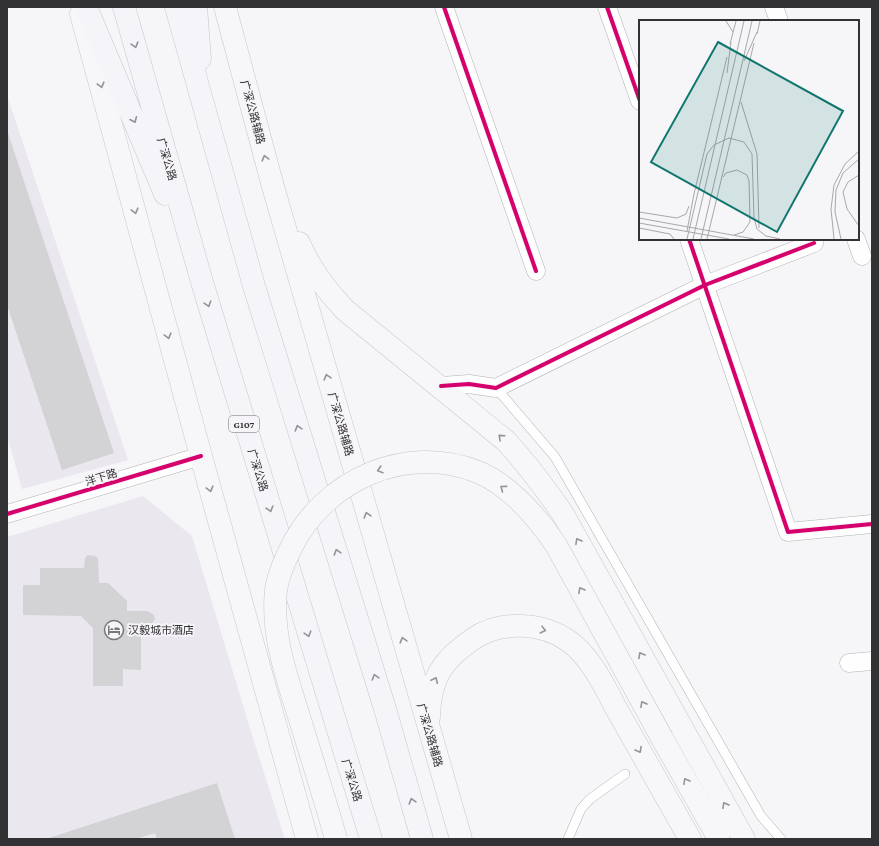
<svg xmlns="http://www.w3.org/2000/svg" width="879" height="846" font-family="'Crimson Pro','Noto Sans SC',serif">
  <rect width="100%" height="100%" fill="#f6f5f8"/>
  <!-- built -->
  <path fill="#ebe7ef" d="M7,95L128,460L22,489L7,435Z
    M143,496L192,536L252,735L285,839H7V537Z"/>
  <!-- building -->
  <path fill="#d3d2d4" d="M7,130L114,453L62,470L7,305Z
    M88,555L95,556L98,558L99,583H108L127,601V611H147L154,615L155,619L151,625L141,626V670L123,669V686H93V628L81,616L23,615V585H40V568H84L85,558Z
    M217,783L235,839H157L155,833L136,839H46Z"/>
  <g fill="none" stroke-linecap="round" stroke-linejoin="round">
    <defs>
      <path id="service" d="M496,388L555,457L761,816L781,839
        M568,839L581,809L590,799L625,774"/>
      <path id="minor" d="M444,7L536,271
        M607,7L640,101
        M774,7L779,21
        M689,239L788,532L872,524
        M856,239L862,256
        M441,386L469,384L496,388L705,285L814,243
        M7,514L201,456
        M849,663L872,661"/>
      <path id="primary" d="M225,7L272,183L461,839
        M81,14L201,456L307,839
        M299,243C310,269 325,289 345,310L506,441C527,464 545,488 563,514L744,839
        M429,717C430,679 442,660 473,639C501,620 543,622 570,642C594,660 607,693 621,717C644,758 667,798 690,839
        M662,738L719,839"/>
      <path id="trunk" d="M86,7L165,194
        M124,7L202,282L371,839
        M176,7L254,286L386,712L422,839
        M196,7L200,59"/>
    </defs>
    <!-- service casing -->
    <use href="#service" stroke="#b3b2b4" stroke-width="10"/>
    <!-- minor casing -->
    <use href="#minor" stroke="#b3b2b4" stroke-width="19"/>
    <!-- primary casing -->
    <use href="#primary" stroke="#c7c7cd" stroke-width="23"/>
    <!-- trunk casing -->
    <use href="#trunk" stroke="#c7c7cd" stroke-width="23"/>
    <!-- service -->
    <use href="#service" stroke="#fefefe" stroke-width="9"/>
    <!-- minor -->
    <use href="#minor" stroke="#fefefe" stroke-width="18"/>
    <!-- primary -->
    <use href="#primary" stroke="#f7f7f9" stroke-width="22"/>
    <!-- trunk -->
    <use href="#trunk" stroke="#f5f4f8" stroke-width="22"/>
    <defs>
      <path id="primary-bridge" d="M336,839C325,800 313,762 301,723C288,680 271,637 276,590C278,575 284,562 291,548C324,480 406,443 478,472C511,486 537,517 556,545L662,738"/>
    </defs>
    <!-- primary-bridge casing -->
    <use href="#primary-bridge" stroke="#c7c7cd" stroke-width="23" stroke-linecap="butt"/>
    <!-- primary-bridge -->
    <use href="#primary-bridge" stroke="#f7f7f9" stroke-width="22"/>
    <defs>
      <path id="cycleway" d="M444,7L536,271
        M607,7L640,101
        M689,239L788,532L872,524
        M441,386L469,384L496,388L705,285L814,243
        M7,514L201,456"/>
    </defs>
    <!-- cycleway casing -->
    <use href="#cycleway" stroke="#f6f4f9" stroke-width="6"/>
    <!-- cycleway -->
    <use href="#cycleway" stroke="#d6006c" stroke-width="4"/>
  </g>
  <!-- one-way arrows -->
  <defs><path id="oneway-chevron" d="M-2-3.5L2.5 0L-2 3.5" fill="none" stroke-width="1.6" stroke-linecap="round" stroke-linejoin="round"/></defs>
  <g stroke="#949296">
    <use href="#oneway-chevron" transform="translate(135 45) rotate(74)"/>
    <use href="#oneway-chevron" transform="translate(134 120) rotate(67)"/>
    <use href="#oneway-chevron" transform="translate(208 304) rotate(73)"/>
    <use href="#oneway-chevron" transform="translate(298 428) rotate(-107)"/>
    <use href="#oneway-chevron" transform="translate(270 509) rotate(73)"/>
    <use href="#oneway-chevron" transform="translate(337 552) rotate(-107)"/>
    <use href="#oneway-chevron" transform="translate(308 634) rotate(73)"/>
    <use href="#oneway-chevron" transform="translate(375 677) rotate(-107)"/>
    <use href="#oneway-chevron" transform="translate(412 801) rotate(-106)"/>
  </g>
  <g stroke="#949496">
    <use href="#oneway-chevron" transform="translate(101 85) rotate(75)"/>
    <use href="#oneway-chevron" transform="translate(265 158) rotate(-105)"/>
    <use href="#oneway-chevron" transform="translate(135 211) rotate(75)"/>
    <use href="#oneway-chevron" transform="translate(168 336) rotate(75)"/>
    <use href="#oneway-chevron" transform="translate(327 377) rotate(-106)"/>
    <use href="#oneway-chevron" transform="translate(501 437) rotate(-138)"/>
    <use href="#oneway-chevron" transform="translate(380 470) rotate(162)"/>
    <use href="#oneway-chevron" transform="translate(503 488) rotate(-143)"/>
    <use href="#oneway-chevron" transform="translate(210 489) rotate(75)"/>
    <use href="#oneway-chevron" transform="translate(367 515) rotate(-106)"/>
    <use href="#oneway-chevron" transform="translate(578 541) rotate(-119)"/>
    <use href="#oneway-chevron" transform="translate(581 590) rotate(-119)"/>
    <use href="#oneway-chevron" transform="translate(543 630) rotate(14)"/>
    <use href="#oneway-chevron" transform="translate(403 640) rotate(-106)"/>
    <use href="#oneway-chevron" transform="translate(641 655) rotate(-119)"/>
    <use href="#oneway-chevron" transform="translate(435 680) rotate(-65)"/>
    <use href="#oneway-chevron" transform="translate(643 704) rotate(-119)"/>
    <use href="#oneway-chevron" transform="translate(639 750) rotate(60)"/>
    <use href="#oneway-chevron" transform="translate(686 781) rotate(-119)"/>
    <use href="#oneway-chevron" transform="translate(725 805) rotate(-119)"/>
  </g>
  <!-- icons -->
  <defs>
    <symbol id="hotel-ring" viewBox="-11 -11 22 22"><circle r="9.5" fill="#f6f4f9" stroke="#777678" stroke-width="1.5"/><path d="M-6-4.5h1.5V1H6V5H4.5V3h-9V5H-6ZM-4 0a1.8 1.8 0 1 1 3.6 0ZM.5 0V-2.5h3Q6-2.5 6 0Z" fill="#777678"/></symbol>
  </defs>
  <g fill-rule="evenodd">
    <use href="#hotel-ring" x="103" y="619" width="22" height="22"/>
  </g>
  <g text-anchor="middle" stroke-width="4" stroke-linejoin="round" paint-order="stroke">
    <!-- shield labels -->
    <rect fill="#f6f4f9" stroke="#6d6c6e" stroke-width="1" x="229" y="416" width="30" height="16" rx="3"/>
    <g font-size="10" font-weight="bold" fill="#323133">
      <text x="244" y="428">G107</text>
    </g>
    <!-- street labels -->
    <g font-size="11" fill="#323133" stroke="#f6f4f9">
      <text transform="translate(253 112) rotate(75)" y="4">广深公路辅路</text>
      <text transform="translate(167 159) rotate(74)" y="4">广深公路</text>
      <text transform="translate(341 424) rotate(74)" y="4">广深公路辅路</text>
      <text transform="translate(258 470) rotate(73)" y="4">广深公路</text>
      <text transform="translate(101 477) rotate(-17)" y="4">洋下路</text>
      <text transform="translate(430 735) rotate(74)" y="4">广深公路辅路</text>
      <text transform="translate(352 780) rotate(73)" y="4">广深公路</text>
    </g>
    <!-- poi labels -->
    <g font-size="11" fill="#323133" stroke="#f6f4f9" text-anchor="start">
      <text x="128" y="634">汉毅城市酒店</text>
    </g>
  </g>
  <!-- overview -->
  <g transform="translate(639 20)">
    <rect width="220" height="220" fill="#f6f5f8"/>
    <path fill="none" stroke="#a8a7a9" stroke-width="1" d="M87,1L94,12M118,14L121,1M91,24L97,1M105,41L118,12M88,53L92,22M102,82L118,134L120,208M220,155L209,162L204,172L208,189L220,206M84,157L87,153L98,150L108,155L110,161L111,202L104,212L95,215M0,192L38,198L47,194L50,186M0,198L115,219M0,203L90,219M0,208L31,214L35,219M48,211L55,174L88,37M48,219L68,134L75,125L90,118L105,122L113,134L115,198L118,209L127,216L141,219M54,219L105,1M62,219L113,1M68,219L115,23M195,219L192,189L195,165L206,144L220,131M202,219L196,192L197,170L204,153L220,139"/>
    <path fill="#0f766e" fill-opacity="0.15" stroke="#0f766e" stroke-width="2" d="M79,22L204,91L138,212L12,142Z"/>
    <rect width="220" height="220" fill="none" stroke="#323133" stroke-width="2"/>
  </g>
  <!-- border -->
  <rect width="879" height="846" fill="none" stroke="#323133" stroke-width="16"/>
</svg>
